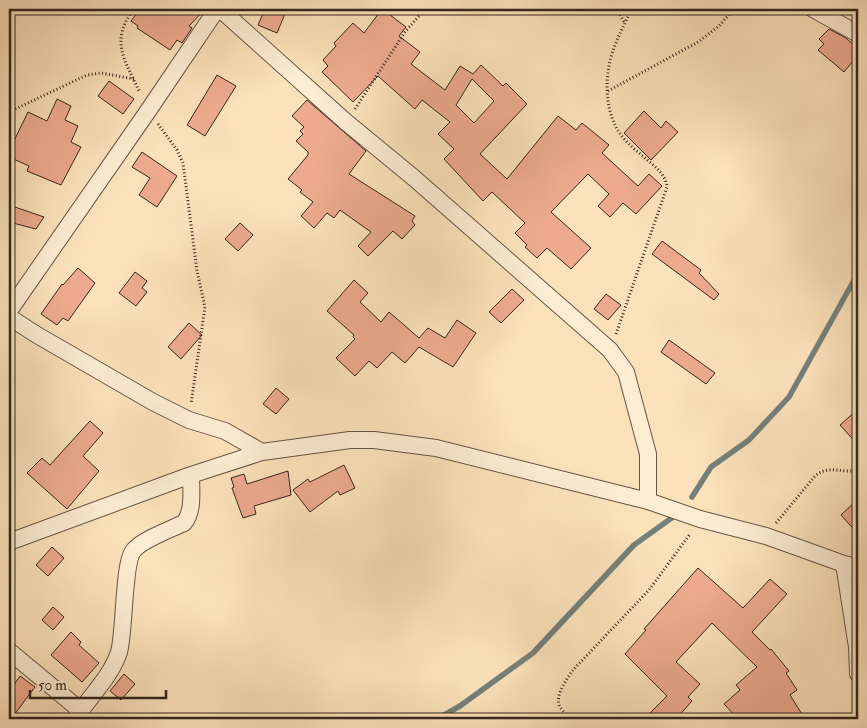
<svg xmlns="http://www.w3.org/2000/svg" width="867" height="728" font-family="'IM FELL Double Pica',serif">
  <rect width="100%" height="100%" fill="#fbe1ba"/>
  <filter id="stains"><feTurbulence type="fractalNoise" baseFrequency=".004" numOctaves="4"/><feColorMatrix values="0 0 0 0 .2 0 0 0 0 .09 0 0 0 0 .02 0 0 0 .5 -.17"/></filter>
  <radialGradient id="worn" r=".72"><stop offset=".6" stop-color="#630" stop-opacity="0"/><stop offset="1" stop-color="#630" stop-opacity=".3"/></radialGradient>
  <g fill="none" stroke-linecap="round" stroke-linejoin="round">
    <!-- stream -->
    <path stroke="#74807a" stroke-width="5.5" d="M692,497L711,467L749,440L789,397L858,273
      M437,719L460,706L533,653L634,545L673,517"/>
  </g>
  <!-- building -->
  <path fill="#edaa8f" stroke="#33261e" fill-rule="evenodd" d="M140,9H205L189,26L192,28L182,43L177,40L170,50L137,28L138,26L131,21Z
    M265,9H287L277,33L258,25Z
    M382,9L406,27L399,36L420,52L411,64L445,90L460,66L473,74L481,65L503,86L506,83L527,104L480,154L507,179L558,116L576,130L582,123L609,145L602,153L638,186L649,174L662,186L636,214L623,203L610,217L598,206L609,194L588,174L551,212L591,248L571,269L547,248L537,258L525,247L527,245L515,233L525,223L492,192L483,201L444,159L454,149L438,134L450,122L422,100L415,109L378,76L353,102L322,72L328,66L323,60L336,46L334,43L353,23L364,33ZM472,79L494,101L474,123L456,105Z
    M829,29L846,38L858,49V55L844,72L818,50L824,44L819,39Z
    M217,75L236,86L205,136L187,125Z
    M109,81L134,99L123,114L98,96Z
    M57,99L71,106L65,120L78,126L71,142L81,147L61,185L27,171L29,166L9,157V151L28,112L47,121Z
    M307,100L366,151L349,174L415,216L412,221L415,225L402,239L393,231L368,256L358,246L371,232L340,210L334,218L327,213L314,228L301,216L313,202L300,192L302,190L288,179L308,155V152L296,141L303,134L300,131L304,127L292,116Z
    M644,111L661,128L666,121L678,132L651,160L624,133Z
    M142,152L177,176L157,207L139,195L150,178L132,167Z
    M9,205L44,217L36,229L9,222Z
    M240,223L253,235L238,251L225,239Z
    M662,241L701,270L699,273L719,294L714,300L652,254Z
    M78,268L95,283L68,321L63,318L57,325L41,314L62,284L63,285Z
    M135,272L147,281L142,288L147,292L136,306L119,293Z
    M354,280L368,293L360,302L381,322L389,312L419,338L428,328L445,338L457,320L476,333L453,367L419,347L405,363L392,352L377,368L369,361L355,376L336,358L355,339L353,337L354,335L327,311Z
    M512,289L524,300L501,323L489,312Z
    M606,294L621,305L608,320L594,309Z
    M189,323L202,335L181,359L168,347Z
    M669,340L715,373L706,384L661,352Z
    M276,388L289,399L276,414L263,404Z
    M858,409V445L840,425Z
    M90,421L103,433L83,456L99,471L67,509L27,473L42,458L50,465Z
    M344,465L355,488L340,495L338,491L310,512L293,490L308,479L310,482Z
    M288,471L291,495L254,506L256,514L243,518L232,488L234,487L231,478L244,474L247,484Z
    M858,499V534L841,515Z
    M52,547L64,558L48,576L36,565Z
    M698,568L743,608L770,579L787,594L752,632L770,650L771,649L789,671L786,673L797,690L790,695L805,719H738L724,704L740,690L736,685L757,667L712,623L676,662L700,684L688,697L692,701L676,719H644L667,696L625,654L646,630L644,629Z
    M53,607L64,617L53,630L42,620Z
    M71,632L81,642L79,645L99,663L82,682L51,655Z
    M124,674L135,684L121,700L110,691Z
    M20,676L35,687L11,719H9V692Z"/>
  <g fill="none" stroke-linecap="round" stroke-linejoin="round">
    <defs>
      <path id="minor" d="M220,9L346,122L414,178L610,350L626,372L648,454V501
        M813,9L858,34
        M9,311L148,111L217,9
        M9,317L37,335L153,402L189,420L225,431L262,452
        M9,542L191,475L262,452L350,440H374L436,448L648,501L700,519L766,536L844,564L858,567
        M844,564L857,647L858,674
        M9,651L80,710
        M75,719C89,697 111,677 119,652C125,631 123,561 134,550C142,540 171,529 184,523C194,511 191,490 191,475"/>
    </defs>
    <!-- minor casing -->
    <use href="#minor" stroke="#655545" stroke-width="18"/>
    <!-- path -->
    <path stroke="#33261e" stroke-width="3" stroke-dasharray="1 2.5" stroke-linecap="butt" d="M134,9C109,41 125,60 140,93
      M616,9L625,23
      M608,91L698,42L719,26L734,9
      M355,109L405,32L425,9
      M9,112L87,75L101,73L134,79
      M158,124L177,150L183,163L197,271L205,307L191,404
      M616,334L667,187C666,174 654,166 645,158C634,149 622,139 616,127C604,104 605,71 614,48C619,34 626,22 631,9
      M776,523L815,476C829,464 842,474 858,470
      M571,719C568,716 563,712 560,707C554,696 567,679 573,670L649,590L690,534"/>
    <!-- minor -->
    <use href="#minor" stroke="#fcecd2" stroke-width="16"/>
  </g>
  <!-- margin -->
  <rect width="867" height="728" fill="none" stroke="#fbe1ba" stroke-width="30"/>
  <rect x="10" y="10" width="847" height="708" fill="none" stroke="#33261e" stroke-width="2.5"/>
  <rect x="15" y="15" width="837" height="698" fill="none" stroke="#33261e"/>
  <!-- scale -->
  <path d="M30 690v8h136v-8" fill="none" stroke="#33261e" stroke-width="2.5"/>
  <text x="38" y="690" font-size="15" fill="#33261e" stroke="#fcecd2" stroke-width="4" paint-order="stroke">50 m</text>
  <rect width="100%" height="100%" filter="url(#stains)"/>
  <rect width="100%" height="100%" fill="url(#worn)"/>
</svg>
